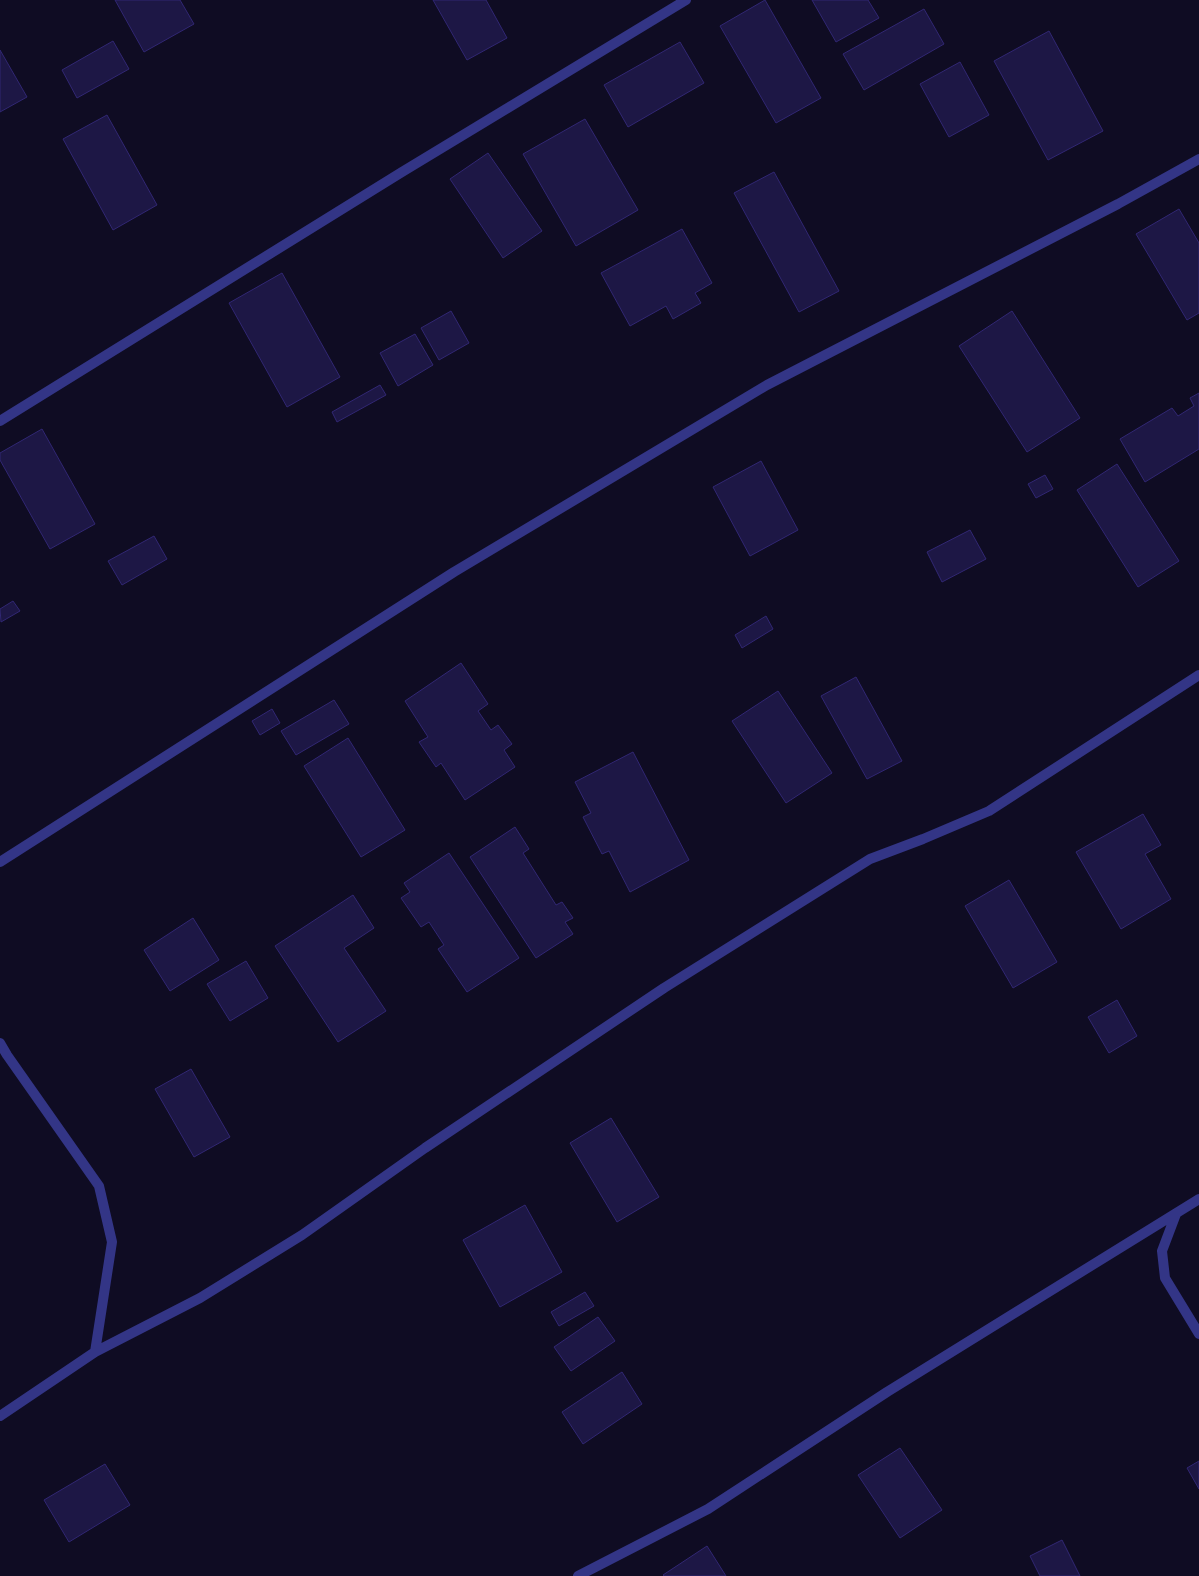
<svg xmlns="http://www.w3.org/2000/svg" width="1199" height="1576" font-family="Signika,sans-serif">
  <rect width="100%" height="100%" fill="#0f0c23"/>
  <!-- building -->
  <path fill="#1d1745" stroke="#312773" d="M115,0H180L194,24L144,52Z
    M433,0H486L507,38L467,60Z
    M765,0L821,98L776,123L720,26Z
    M812,0H868L879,18L836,42Z
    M924,9L944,44L864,90L843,54Z
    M1049,31L1103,131L1048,160L994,61Z
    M113,41L129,69L77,98L62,70Z
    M680,42L704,83L628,127L604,85Z
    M0,50L27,97L0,112Z
    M960,62L989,115L949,137L920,84Z
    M107,115L157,205L113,230L63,139Z
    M585,119L638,210L576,246L523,154Z
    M488,153L542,231L503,258L450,179Z
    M774,172L839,291L799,312L734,193Z
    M1179,209L1199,243V313L1187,320L1136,234Z
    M682,229L712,283L695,293L701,303L673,319L666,306L630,326L601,273Z
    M282,273L340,377L287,407L229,303Z
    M451,311L469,343L439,360L421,328Z
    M1012,311L1080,418L1027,452L959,346Z
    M415,334L433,365L398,386L380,353Z
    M380,385L386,395L337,422L332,412Z
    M1199,393V449L1145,482L1120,439L1172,408L1178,416L1194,406L1190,398Z
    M42,429L95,524L50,549L0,460V453Z
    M761,461L798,530L750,556L713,487Z
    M1117,464L1179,561L1138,587L1077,490Z
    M1045,475L1053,489L1036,498L1028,484Z
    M970,530L986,559L942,582L927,552Z
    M154,536L167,559L122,585L108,561Z
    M13,601L20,611L1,622L0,609Z
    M766,616L773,629L742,648L735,635Z
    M461,663L488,704L478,711L491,730L498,725L512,744L504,750L515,767L465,800L441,763L436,767L419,742L428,737L405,701Z
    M856,677L902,761L867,779L821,696Z
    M778,691L832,773L786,803L732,721Z
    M334,700L349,724L296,755L281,731Z
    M272,709L280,723L260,735L252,721Z
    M348,738L405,830L361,857L304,766Z
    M633,752L689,860L630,892L609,851L602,854L583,817L591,813L575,782Z
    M1143,814L1161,845L1145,854L1171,899L1121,929L1076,852Z
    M515,827L529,849L523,853L556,905L562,902L573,918L565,922L573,934L536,958L470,857Z
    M449,853L519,958L467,992L438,949L444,945L429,922L421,927L401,898L410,892L404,883Z
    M1009,880L1057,962L1013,988L965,906Z
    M353,895L374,928L344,948L386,1011L338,1042L275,946Z
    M193,918L219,960L170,991L144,950Z
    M246,961L268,998L230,1021L207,984Z
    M1117,1000L1137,1036L1109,1053L1088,1017Z
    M191,1069L230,1137L194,1157L155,1089Z
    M611,1118L659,1197L617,1222L570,1143Z
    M525,1205L562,1272L500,1307L463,1240Z
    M585,1292L594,1306L559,1326L551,1312Z
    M598,1317L615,1341L571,1371L554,1347Z
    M622,1372L642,1404L583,1444L562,1412Z
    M900,1448L942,1510L900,1538L858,1475Z
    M1199,1461V1489L1187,1468Z
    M105,1464L130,1505L69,1542L44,1500Z
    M1062,1540L1080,1576H1040L1030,1556Z
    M707,1546L726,1576H664L663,1575Z"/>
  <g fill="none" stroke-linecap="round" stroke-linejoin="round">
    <!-- minor -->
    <path stroke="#333586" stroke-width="10" d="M0,421L402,172L686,0
      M0,862L454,572L767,385L1118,204L1199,159
      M0,1043L7,1055L99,1186L112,1242L95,1352
      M1176,1214L1162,1251L1165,1278L1199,1334
      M0,1416L95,1352L200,1298L302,1235L425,1148L664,988L870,859L923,839L989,811L1199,675
      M578,1576L708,1509L887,1392L1199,1199"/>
  </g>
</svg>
